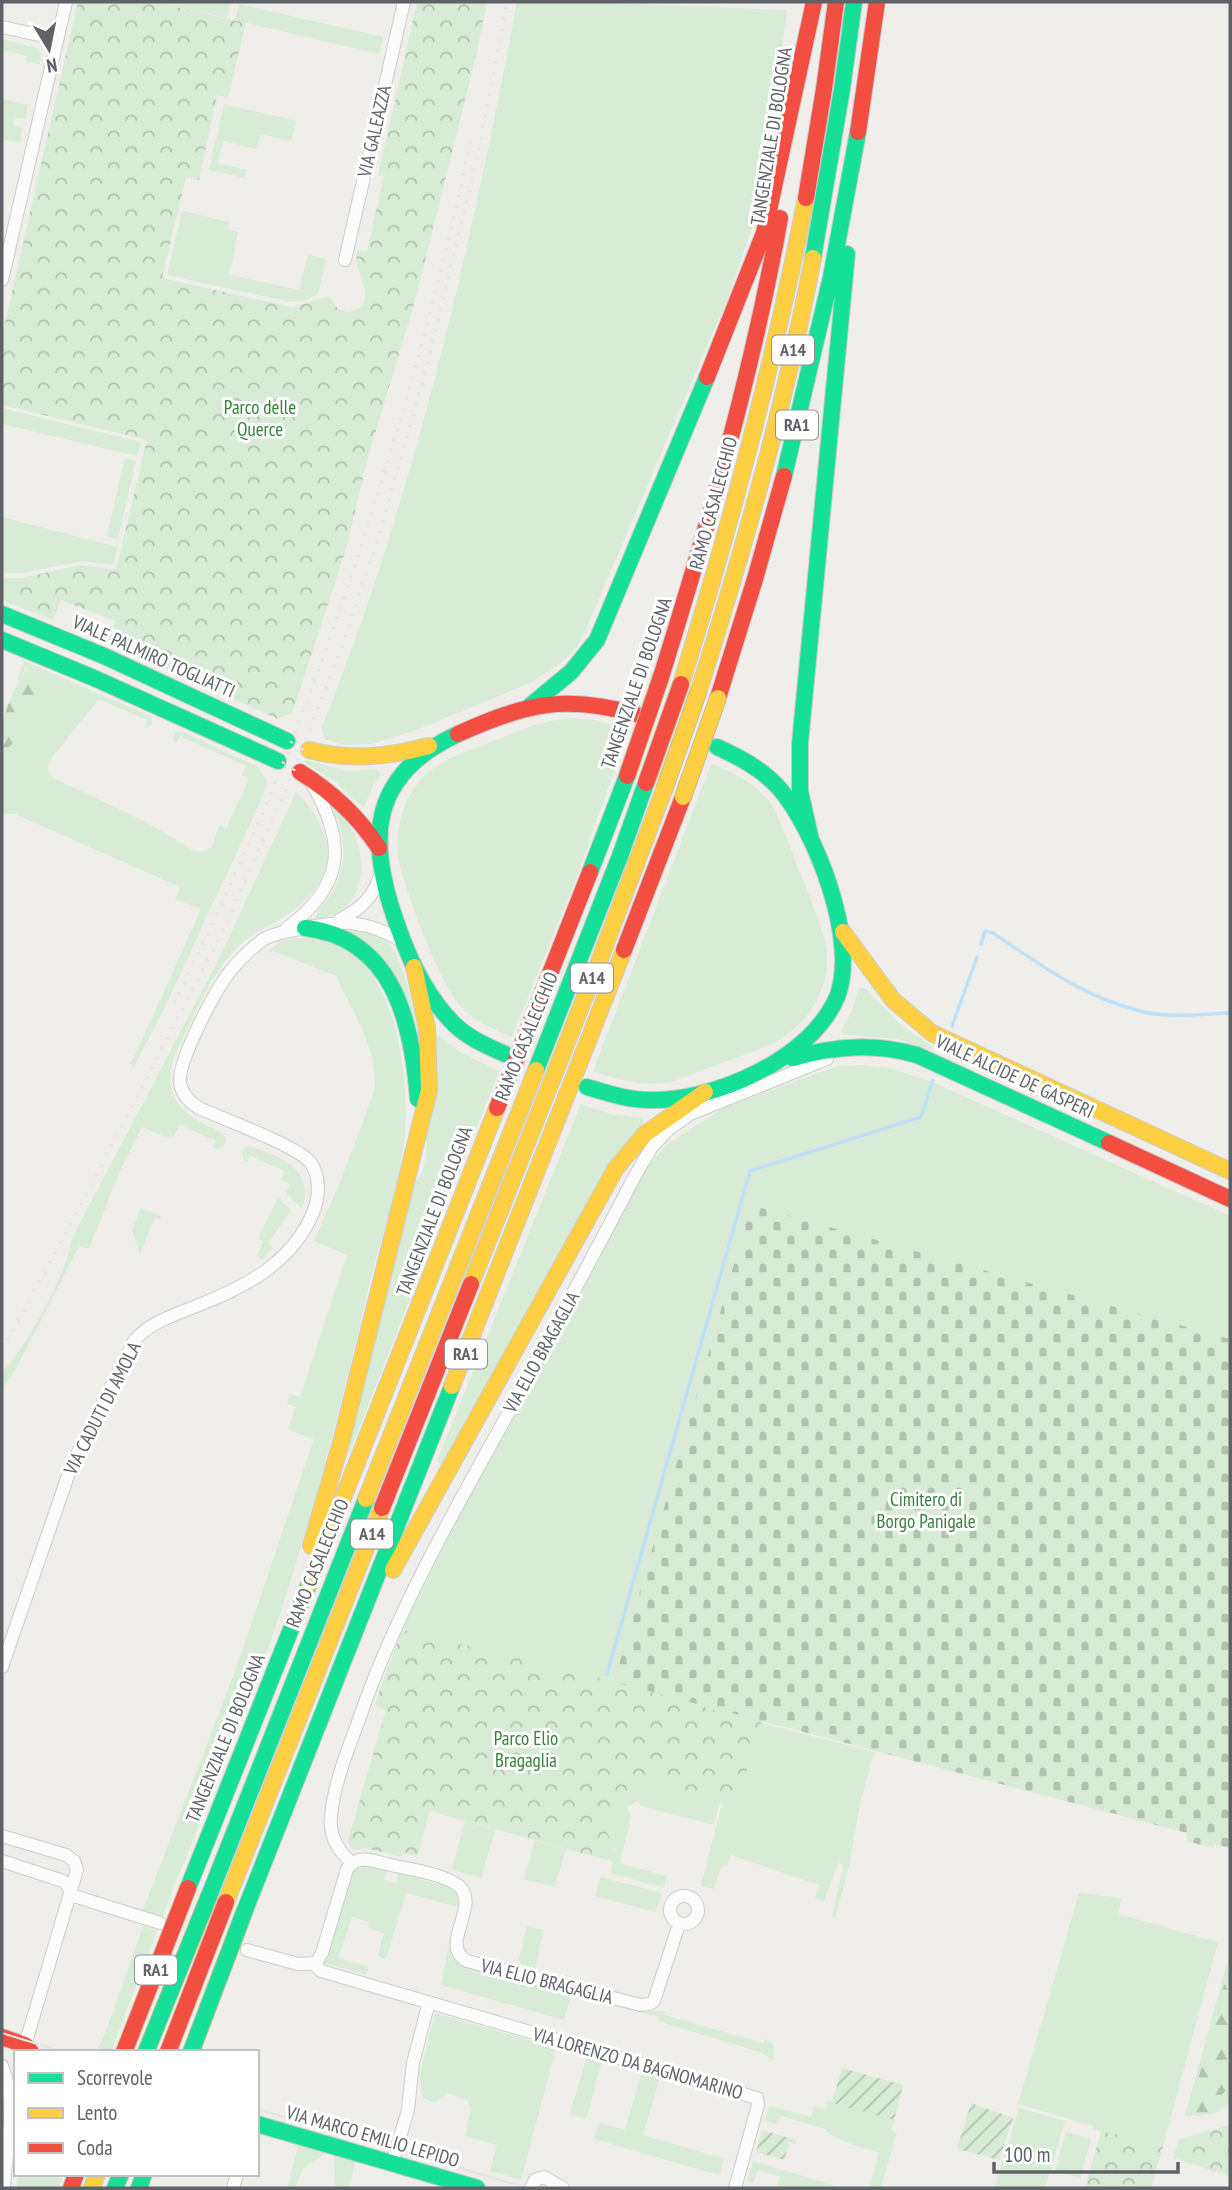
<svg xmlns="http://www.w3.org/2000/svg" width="1232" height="2190" font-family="'PT Sans Narrow',sans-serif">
  <defs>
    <pattern id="forest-firs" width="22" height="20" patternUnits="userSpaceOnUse" patternTransform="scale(1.75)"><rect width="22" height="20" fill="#d8ebd6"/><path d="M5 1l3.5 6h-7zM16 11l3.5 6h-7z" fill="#b2c2b1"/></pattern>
    <pattern id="cemetery-stones" width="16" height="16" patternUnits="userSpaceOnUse" patternTransform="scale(1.75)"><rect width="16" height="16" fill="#d8ebd6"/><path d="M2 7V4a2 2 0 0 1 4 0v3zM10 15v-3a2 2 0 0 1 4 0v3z" fill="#b2c2b1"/></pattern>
    <pattern id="park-crowns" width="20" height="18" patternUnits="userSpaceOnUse" patternTransform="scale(1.75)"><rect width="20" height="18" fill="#d8ebd6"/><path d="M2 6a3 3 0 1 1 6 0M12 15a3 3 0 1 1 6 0" fill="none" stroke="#b2c2b1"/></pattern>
    <pattern id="garden-furrows" width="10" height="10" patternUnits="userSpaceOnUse" patternTransform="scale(1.75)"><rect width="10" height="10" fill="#d8ebd6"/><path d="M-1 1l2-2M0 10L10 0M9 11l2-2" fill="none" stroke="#b2c2b1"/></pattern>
  </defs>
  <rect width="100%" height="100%" fill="#efeeea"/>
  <!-- grass -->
  <path fill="#d8ebd6" d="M153,2H231L227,18Z
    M517,2H578L787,10L762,191L754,222L728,297L585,632L577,647L560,664L530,683L411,732L372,744L346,745L324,739L322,727C415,494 471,248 517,2Z
    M239,4L383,37L379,54L235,20Z
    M2,39L37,48L41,54L40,64L26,62L27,56L2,50Z
    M2,99L28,105L25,119L15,118L13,125L23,128L20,143L2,139Z
    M224,104L296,121L291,141L261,134L257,149L223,141L218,163L247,170L245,178L209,170Z
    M182,211L230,222L228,230L238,232L229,275L299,290L308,255L326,259L318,294L304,301L291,302L167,275Z
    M2,408L141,442L137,456L2,424Z
    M125,458L136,461L118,539L107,536Z
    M2,517L117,547L113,565L83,561L22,573H2Z
    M24,661L152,717V726L144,728L147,720L99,699L49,761L48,771L53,778L146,822L191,849L202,852L212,847L219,825L227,827L249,778L242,775L246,766L180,736L176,743L173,738L176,732L186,733L260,768L259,771L267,780L263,796L163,1011L134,1066L129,1063L133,1060L201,909L175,899L180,887L15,814H2V754L22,726L25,708L39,690L33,667H26L18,681L17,679Z
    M575,718L595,720L628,731L576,879L512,1037C495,1030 479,1023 465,1011C440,988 409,898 399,863C393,825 405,786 439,765C455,754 475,749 493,741C520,730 546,719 575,718Z
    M305,760L348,771L377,769L381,775L373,785L365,805L362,807L336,782L304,762Z
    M711,764C738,774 757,784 774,808C785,833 794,858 804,883C811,901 820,920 824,939C835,984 812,1020 775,1043L677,1080C648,1088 622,1081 593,1071Z
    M296,792C337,833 340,877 290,913C272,925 252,932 237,948C207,978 192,1022 173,1059C173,1064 169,1073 170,1080C171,1104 189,1116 208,1126C216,1130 222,1132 226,1139L225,1144L217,1149L213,1147L216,1141L180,1125L174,1136L168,1138L142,1127L119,1173L89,1249L79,1246L16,1369L2,1389V1372C26,1348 68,1272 72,1238L220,957Z
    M327,800C370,828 380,914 314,919C318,910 327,901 333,891C350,861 345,828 327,800Z
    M339,927C353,927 375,930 386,940C404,957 415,1016 421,1042L404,1002Z
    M294,938C306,938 320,938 331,941C396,963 409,1075 405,1132C401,1186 379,1242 367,1295C337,1426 302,1555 257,1681C228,1760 193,1838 162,1917L143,1910L234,1674L314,1439L288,1430L296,1407L287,1404L290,1394L300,1397L347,1255L314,1241L339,1185L375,1089C377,1048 353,1012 336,976L274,951L266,953L278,943Z
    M863,988L866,989L900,1024L933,1047L930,1050L897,1039L842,1034L841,1031L852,1011L858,990Z
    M437,1035L460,1052L499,1071L350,1452H348L415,1182C427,1169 427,1156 426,1138Z
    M866,1065L889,1068L930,1081L1230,1216V1339L751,1205L762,1723L874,1752L860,1804L849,1866L835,1918L832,1917L843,1867L839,1861L824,1901L815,1898L819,1885L731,1855L727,1866L722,1865L714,1889L701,1886L726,1787L613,1701L365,1848L353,1850L348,1841L386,1710L375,1704L402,1630L422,1586L639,1177L666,1145L725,1107L837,1066Z
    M581,1104L611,1114L642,1118L644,1121L442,1465L437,1461Z
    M248,1146C278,1155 316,1169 302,1208L286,1194L290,1184L281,1180L285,1171L250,1156L247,1162L244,1160L242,1151Z
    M278,1198L291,1210L269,1242L273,1248L262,1259L256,1256L264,1242L258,1238Z
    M141,1208L161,1216L160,1219L155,1217L140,1254L132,1231Z
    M623,1759L720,1802L714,1825L641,1806L638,1801L627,1807L631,1818L620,1863L667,1876L664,1888L611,1873L615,1849L569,1787Z
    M465,1821L495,1830L481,1878L452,1870Z
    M535,1841L566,1849L555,1887L524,1879Z
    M366,1864L387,1870L384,1880L396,1883L399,1873L448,1887L457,1894L458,1907L406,1893L386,1959L378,1956L384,1933L368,1928L370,1922L352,1917L338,1958L369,1967L366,1975L324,1963L353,1871Z
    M601,1877L662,1893L656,1912L595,1896Z
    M1079,1893L1122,1898L1118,1914L1218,1942L1163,2146L1116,2133L1115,2135L1093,2129V2126L1018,2104Z
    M143,1926L157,1931L111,2052H96L107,2029Z
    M527,1926L544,1930L535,1968L521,1964L519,1959Z
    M450,1938L452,1955L460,1963L567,1992V1996L570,1998L564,2020L441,1985Z
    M1230,1953V2103L1217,2112L1185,2116Z
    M574,1994L646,2012L665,2011L664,2015L763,2043L766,2039L774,2045L773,2060L760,2052L658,2021L659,2017Z
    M435,2013L556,2048L521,2180L490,2171L497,2145L465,2136L471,2108L467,2100L447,2093L435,2103L422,2097L420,2073Z
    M587,2056L602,2061L586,2119L570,2114Z
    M642,2072L660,2077L643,2135L724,2159L719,2175L594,2139L599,2123L625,2130Z
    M827,2101L894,2120L891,2130L897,2132L881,2188H869L879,2153L845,2142L826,2132V2129L781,2116L776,2124L765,2121L769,2106L811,2117L814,2106L825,2109Z
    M1019,2108L1065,2121L1045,2188H994Z
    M1066,2132L1091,2139L1080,2178L1055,2171Z
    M302,2146L325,2152V2154L303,2169L295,2188H287L298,2147Z
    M334,2155L354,2161L355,2164L349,2188H335Z
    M753,2161L843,2188H777L780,2177L758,2170L753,2183L747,2181Z
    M18,2174H64L58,2188H17Z"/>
  <!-- forest -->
  <path fill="url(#forest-firs)" d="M31,665L38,680L39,690L25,708L22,726L16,740L2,754C2,745 0,734 2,725C4,713 20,671 31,665Z
    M1230,1962V2072L1226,2090L1220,2097L1215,2113L1197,2116L1189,2113Z"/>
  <!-- cemetery -->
  <path fill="url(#cemetery-stones)" d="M751,1205L1230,1339V1849L1215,1844L1214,1848L1186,1841L1187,1833L614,1682Z"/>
  <!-- park -->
  <path fill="url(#park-crowns)" d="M78,2H153L246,23L228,97L217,95L199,180L186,177L162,278L291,307C303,305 320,296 330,297L338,309L347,312L359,309C376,292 352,271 357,250L367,251L384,176L378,175L417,2H487L476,56L415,301L369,453L346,549L292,713L278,719L107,642L115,621L61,600L53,620L2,600V578H22L80,565L116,570L147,440L2,405V336Z
    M402,1630L614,1682L762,1723L735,1807L655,1782L601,1815L597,1819V1823C609,1833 617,1846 614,1862L430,1811L417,1856L403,1852L401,1857L365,1848L353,1850L348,1841L386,1710L375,1704Z
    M1230,2125V2176L1173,2158L1178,2142L1181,2139Z
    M1101,2131L1115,2135L1116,2133L1163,2146L1151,2188H1085Z"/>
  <!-- garden -->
  <path fill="url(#garden-furrows)" d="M842,2068L903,2085L894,2120L832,2103Z
    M971,2103L1013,2118L999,2160L957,2149Z
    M762,2130L796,2140L795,2144L790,2142L784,2160L756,2152Z"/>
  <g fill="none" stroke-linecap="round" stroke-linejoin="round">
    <!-- stream -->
    <path stroke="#bfe0f9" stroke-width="3.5" d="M981,944L985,931L993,933C1044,967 1084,998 1144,1012C1171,1018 1203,1014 1230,1013
      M952,1026L977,957
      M607,1674L750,1171L921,1117L933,1080"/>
    <defs>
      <path id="street" d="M2,27L57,39
        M345,260L404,2
        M2,280L66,2
        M339,920C361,909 374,897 381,873
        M286,929C345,885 347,843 311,782
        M2,1667L72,1464L134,1341C151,1321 175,1315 199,1305C246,1287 292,1262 313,1213C319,1198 321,1176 310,1162C297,1146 221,1118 199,1108C189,1102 182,1095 180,1083C177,1063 213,995 226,977C235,964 251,948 264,939C275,933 288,931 300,929C341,920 365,919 402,941
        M2,1836L66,1855L74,1861L77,1870L25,2045L27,2051
        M2,1861L63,1881L68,1886L71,1895
        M352,1863C338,1851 329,1836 331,1817C334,1779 352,1741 364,1705C403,1598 460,1501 515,1401C556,1325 597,1249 637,1172L652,1147L669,1129L690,1114L827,1059
        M71,1895L160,1923
        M670 1910a14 14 0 1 1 28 0a14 14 0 1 1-28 0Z
        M247,1950L298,1964L316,1963L322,1953L347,1869C358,1854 371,1860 386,1864C405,1868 445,1874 459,1886C481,1907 438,1944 467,1961L641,2005L650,2004L654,2001L679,1924
        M314,1964L321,1971L757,2098L758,2105L735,2188
        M2,2066C18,2104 6,2148 4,2188
        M392,2164L408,2110L413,2063L429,2002
        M233,2188L237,2174
        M531,2188L535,2180L544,2177L563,2188"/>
      <path id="fast" d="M813,258L842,89L854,2
        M784,476L831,277L858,132
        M2,614L104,656L287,741
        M2,640L94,678L278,761
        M530,706L571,672L597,640L707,377
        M458,734C367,776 367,843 398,927C410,962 428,998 454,1024C468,1038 487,1046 505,1054
        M811,840L800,791V743L847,254
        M590,872L627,776
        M305,928C394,938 412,1023 418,1099
        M793,1058C836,1046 873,1043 917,1055L1109,1143
        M536,1070L620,856L646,783
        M587,1087C607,1093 628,1100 649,1100C713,1102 811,1059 837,997C859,942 816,831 779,788C762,769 739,757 717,747
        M188,1888L309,1584
        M209,1896L366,1499
        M245,1910L452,1386
        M257,2124L477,2188
        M115,2188L121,2174
        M139,2188L144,2174"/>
      <path id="slow" d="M681,684C731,524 774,363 806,198
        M699,690C744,548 785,405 813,258
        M309,750C351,761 387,757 429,746
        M843,932L893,1000L932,1033L1230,1171
        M471,1284L600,959L664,790
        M452,1386L624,950
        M366,1499L536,1070
        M311,1546L342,1439L429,1090L427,1028L414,967
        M393,1570L616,1168L645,1134L705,1092
        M309,1584L497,1108
        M226,1902L382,1508
        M92,2188L97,2174"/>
      <path id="jam" d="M858,132L877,2
        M806,198L824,89L836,2
        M707,377L764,233L814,2
        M661,677C708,526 752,374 780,218
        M718,698L755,579L784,476
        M458,734C524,704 564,694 635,714
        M300,772C332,792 358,816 379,848
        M624,950L683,797
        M497,1108L590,872
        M1109,1143L1230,1199
        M382,1508L471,1284
        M2,2037L25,2045L31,2052
        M71,2188L76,2174"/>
    </defs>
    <!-- street casing -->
    <use href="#street" stroke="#cbcccc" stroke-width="14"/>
    <!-- fast casing -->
    <use href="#fast" stroke="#cacacb" stroke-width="18"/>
    <!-- slow casing -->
    <use href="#slow" stroke="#cacacb" stroke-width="18"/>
    <!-- jam casing -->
    <use href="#jam" stroke="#cacacb" stroke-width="18"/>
    <!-- street -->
    <use href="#street" stroke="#fdfcfc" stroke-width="12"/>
    <!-- fast -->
    <use href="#fast" stroke="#16e098" stroke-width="16"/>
    <!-- slow -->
    <use href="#slow" stroke="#ffcf43" stroke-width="16"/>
    <!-- jam -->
    <use href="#jam" stroke="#f24e42" stroke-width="16"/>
    <!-- tram -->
    <path stroke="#e4e4e4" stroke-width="2" d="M2,2033L63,2052
      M257,2109L528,2188"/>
    <!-- rail -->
    <path stroke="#e4e4e4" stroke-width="3.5" stroke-dasharray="2 9" stroke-linecap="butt" d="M174,1004C209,931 244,858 275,783C300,723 322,661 343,600C394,450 438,297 470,142
      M2,1350L65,1235L219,939L287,787L341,649L380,533L426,369L478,154L507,2"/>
    <defs>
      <path id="fast-bridge" d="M146,2052L209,1896
        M191,2052L245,1910"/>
      <path id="slow-bridge" d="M664,790L699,690
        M683,797L718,698"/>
      <path id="jam-bridge" d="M627,776L661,677
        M646,783L681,684
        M124,2052L188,1888
        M168,2052L226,1902"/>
    </defs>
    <!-- fast-bridge casing -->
    <use href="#fast-bridge" stroke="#c8b996" stroke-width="18" stroke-linecap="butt"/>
    <!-- slow-bridge casing -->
    <use href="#slow-bridge" stroke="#c8b996" stroke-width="18" stroke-linecap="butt"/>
    <!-- jam-bridge casing -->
    <use href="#jam-bridge" stroke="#c8b996" stroke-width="18" stroke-linecap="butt"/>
    <!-- fast-bridge -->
    <use href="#fast-bridge" stroke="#16e098" stroke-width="16"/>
    <!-- slow-bridge -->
    <use href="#slow-bridge" stroke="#ffcf43" stroke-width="16"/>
    <!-- jam-bridge -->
    <use href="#jam-bridge" stroke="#f24e42" stroke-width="16"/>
  </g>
  <g text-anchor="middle" stroke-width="6" stroke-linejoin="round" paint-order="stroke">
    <!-- shield labels -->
    <g fill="#fff" stroke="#8f9295" stroke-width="2">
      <rect x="772" y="335.5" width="42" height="29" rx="5"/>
      <rect x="776" y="410.5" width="42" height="29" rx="5"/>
      <rect x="571" y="963.5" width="42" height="29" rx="5"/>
      <rect x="445" y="1339.5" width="42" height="29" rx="5"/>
      <rect x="351" y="1519.5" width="42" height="29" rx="5"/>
      <rect x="135" y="1955.5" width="42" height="29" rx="5"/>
    </g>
    <g font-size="18" font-weight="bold" fill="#5f6368">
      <text x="793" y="356">A14</text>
      <text x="797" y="431">RA1</text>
      <text x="592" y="984">A14</text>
      <text x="466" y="1360">RA1</text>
      <text x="372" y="1540">A14</text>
      <text x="156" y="1976">RA1</text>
    </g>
    <!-- street labels -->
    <g font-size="19" fill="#5f6368" stroke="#fff">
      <text transform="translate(374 131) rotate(-77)" y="7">VIA GALEAZZA</text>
      <text transform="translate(771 136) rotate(-81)" y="7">TANGENZIALE DI BOLOGNA</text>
      <text transform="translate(713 503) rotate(-75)" y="7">RAMO CASALECCHIO</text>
      <text transform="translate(154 656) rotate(24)" y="7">VIALE PALMIRO TOGLIATTI</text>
      <text transform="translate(636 683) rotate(-71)" y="7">TANGENZIALE DI BOLOGNA</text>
      <text transform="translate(526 1036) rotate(-68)" y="7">RAMO CASALECCHIO</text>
      <text transform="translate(1015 1076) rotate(25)" y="7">VIALE ALCIDE DE GASPERI</text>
      <text transform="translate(434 1211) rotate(-69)" y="7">TANGENZIALE DI BOLOGNA</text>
      <text transform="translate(541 1352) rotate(-61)" y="7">VIA ELIO BRAGAGLIA</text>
      <text transform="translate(102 1408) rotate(-63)" y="7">VIA CADUTI DI AMOLA</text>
      <text transform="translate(317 1563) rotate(-68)" y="7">RAMO CASALECCHIO</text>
      <text transform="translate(225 1738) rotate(-68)" y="7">TANGENZIALE DI BOLOGNA</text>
      <text transform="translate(547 1981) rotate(14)" y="7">VIA ELIO BRAGAGLIA</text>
      <text transform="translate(638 2063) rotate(16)" y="7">VIA LORENZO DA BAGNOMARINO</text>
      <text transform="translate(373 2136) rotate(16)" y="7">VIA MARCO EMILIO LEPIDO</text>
    </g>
    <!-- park labels -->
    <g font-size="19" fill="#348238" stroke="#fff">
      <text x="260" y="414">Parco delle<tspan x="260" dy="22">Querce</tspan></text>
      <text x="926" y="1506">Cimitero di<tspan x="926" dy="22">Borgo Panigale</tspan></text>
      <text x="526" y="1745">Parco Elio<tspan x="526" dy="22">Bragaglia</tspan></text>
    </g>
  </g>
  <!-- border -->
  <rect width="1232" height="2190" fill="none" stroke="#5f6368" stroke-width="7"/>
  <!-- legend -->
  <rect x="14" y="2050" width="245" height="126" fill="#ffffff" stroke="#bfc1c3" stroke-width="2"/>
  <rect x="28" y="2073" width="35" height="10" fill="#16e098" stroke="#bfc1c3" stroke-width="2"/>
  <text x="77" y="2085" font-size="21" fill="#5f6368">Scorrevole</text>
  <rect x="28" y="2108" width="35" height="10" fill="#ffcf43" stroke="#bfc1c3" stroke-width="2"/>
  <text x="77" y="2120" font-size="21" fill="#5f6368">Lento</text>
  <rect x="28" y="2143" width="35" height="10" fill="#f24e42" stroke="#bfc1c3" stroke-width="2"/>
  <text x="77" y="2155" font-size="21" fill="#5f6368">Coda</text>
  <!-- north arrow -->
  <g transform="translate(49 49) rotate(170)" stroke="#ffffff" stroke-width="5" paint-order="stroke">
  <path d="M0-5L12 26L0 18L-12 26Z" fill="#5f6368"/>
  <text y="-10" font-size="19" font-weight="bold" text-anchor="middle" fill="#5f6368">N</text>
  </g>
  <!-- scale -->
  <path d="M994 2162v10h184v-10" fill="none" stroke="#5f6368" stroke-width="3.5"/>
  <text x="1004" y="2162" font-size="21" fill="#5f6368" stroke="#ffffff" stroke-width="5" paint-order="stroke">100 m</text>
</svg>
